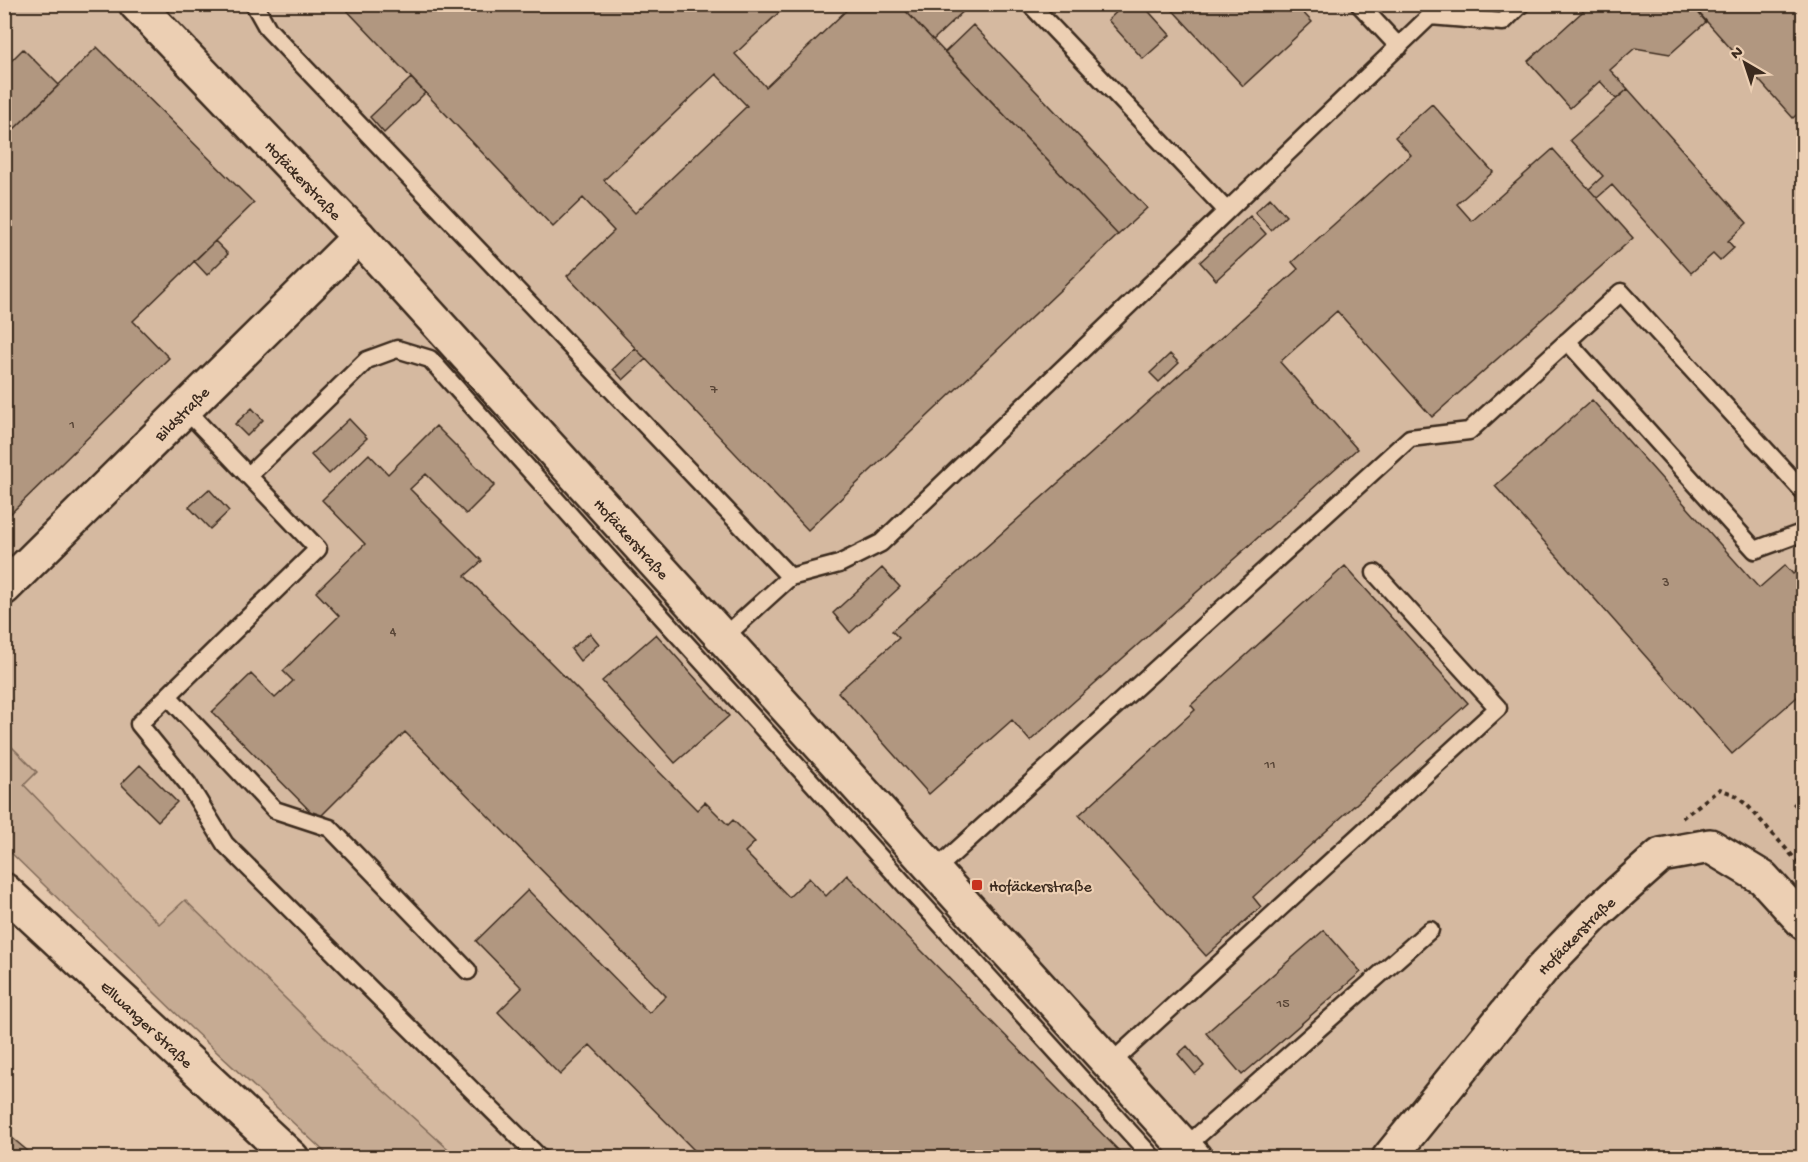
<svg xmlns="http://www.w3.org/2000/svg" width="1808" height="1162" font-family="'Gochi Hand',sans-serif">
  <rect width="100%" height="100%" fill="#e5c8ad"/>
  <filter id="ink" filterUnits="userSpaceOnUse"><feTurbulence type="fractalNoise" baseFrequency=".0167" numOctaves="2"/><feDisplacementMap in="SourceGraphic" scale="12" xChannelSelector="R" yChannelSelector="G"/><feConvolveMatrix kernelMatrix="1 2 1 2 8 2 1 2 1" color-interpolation-filters="sRGB"/></filter>
  <g filter="url(#ink)">
    <!-- built -->
    <path fill="#d5b9a0" d="M4,5H1803V1157H345L5,832Z"/>
    <!-- green -->
    <path fill="#c6ab93" stroke="#806a58" stroke-width="1.5" d="M4,739L37,772L24,785L159,924L185,900L337,1049L457,1157H330L192,1029L5,847Z"/>
    <!-- building -->
    <path fill="#b19780" stroke="#3b2a1e" stroke-width="1.5" fill-rule="evenodd" d="M341,4H788L735,54L766,87L853,4H899L1118,235L808,530L567,276L614,231L583,198L553,227ZM716,74L747,106L635,213L604,180Z
      M899,4H971L933,40Z
      M1125,4H1142L1170,35L1143,59L1108,20Z
      M1167,4H1295L1312,22L1243,86Z
      M1591,4H1691L1706,22L1670,54L1635,48L1610,70L1628,89L1616,99L1600,81L1570,108L1528,61Z
      M1691,4H1804V108L1793,118Z
      M973,25L1147,208L1118,235L945,52Z
      M97,47L254,203L133,321L169,358L4,520V139Z
      M23,49L59,85L4,139V68Z
      M411,78L425,93L384,133L370,117Z
      M1628,89L1747,223L1728,241L1734,248L1720,261L1713,254L1691,273L1612,185L1597,198L1589,189L1603,176L1570,140Z
      M1432,104L1493,172L1457,204L1472,221L1553,149L1633,238L1432,417L1337,311L1280,362L1357,449L1030,741L1012,720L929,794L838,692L899,638L892,631L1298,269L1292,262L1411,155L1395,137Z
      M1270,198L1286,216L1271,230L1255,212Z
      M1250,216L1266,234L1216,280L1200,262Z
      M215,241L228,254L207,275L194,261Z
      M635,348L646,359L623,380L613,369Z
      M1170,354L1179,363L1159,382L1150,373Z
      M1592,400L1759,588L1785,565L1793,574L1804,565V691L1732,754L1495,486Z
      M252,408L263,420L247,436L235,424Z
      M349,419L367,438L329,474L311,455Z
      M436,426L495,485L466,514L426,474L410,489L482,561L465,576L697,810L705,802L728,825L733,820L755,842L745,852L789,897L809,878L826,896L847,875L1126,1158H689L695,1151L590,1045L560,1075L498,1012L522,988L476,941L528,890L649,1013L666,996L405,732L318,819L212,712L251,674L275,698L293,681L283,671L339,616L316,592L365,544L322,500L369,454L388,474Z
      M209,489L229,511L210,529L189,507Z
      M1345,566L1468,703L1253,897L1261,907L1206,956L1079,815L1195,710L1191,705Z
      M882,568L900,587L850,633L833,613Z
      M590,633L599,644L580,661L571,649Z
      M656,634L729,716L675,763L602,681Z
      M140,765L177,802L158,821L121,784Z
      M1804,795V815L1793,804Z
      M1324,930L1361,972L1242,1075L1206,1033Z
      M1187,1046L1204,1066L1195,1074L1178,1054Z
      M4,1131L36,1158H4Z"/>
    <g fill="none" stroke-linecap="round" stroke-linejoin="round">
      <defs>
        <path id="lane" d="M254,4L268,29L790,577
          M1030,4L1227,211
          M1359,4L1399,47
          M1567,341L1755,550L1804,532
          M185,409L318,549L139,724L188,784L225,844L540,1158
          M248,476L367,360L397,349L430,359L621,572L1153,1158
          M723,638L790,577L839,564L881,543L1430,16L1503,22L1521,4
          M168,696L275,810L330,828L468,971
          M934,871L1410,438L1469,431L1621,292L1804,492
          M1110,1064L1498,708L1375,573
          M1185,1147L1430,930"/>
        <g id="street">
          <path id="s1" d="M136,4L359,237L1195,1158"/>
          <path id="s2" d="M4,588L359,237"/>
          <path id="s3" d="M1389,1158L1542,969L1597,912L1661,855L1710,846L1763,878L1804,923"/>
        </g>
        <g id="primary">
          <path id="s4" d="M4,890L292,1158"/>
        </g>
      </defs>
      <!-- lane casing -->
      <use href="#lane" stroke="#3b2a1e" stroke-width="21"/>
      <!-- street casing -->
      <use href="#street" stroke="#3b2a1e" stroke-width="38"/>
      <!-- primary casing -->
      <use href="#primary" stroke="#3b2a1e" stroke-width="38"/>
      <!-- path -->
      <path stroke="#3b2a1e" stroke-width="4" stroke-dasharray="4.5 4.5" stroke-linecap="butt" d="M1682,818L1720,789L1735,795L1748,806L1804,869"/>
      <!-- lane -->
      <use href="#lane" stroke="#eccfb3" stroke-width="16"/>
      <!-- street -->
      <use href="#street" stroke="#eccfb3" stroke-width="33"/>
      <!-- primary -->
      <use href="#primary" stroke="#eccfb3" stroke-width="33"/>
    </g>
  </g>
  <!-- markers -->
  <rect fill="#c8321e" stroke="#eccfb3" stroke-width="2" x="971" y="879" width="12" height="12" rx="3"/>
  <g text-anchor="middle" stroke-width="4.5" stroke-linejoin="round" paint-order="stroke">
    <!-- number labels -->
    <g font-size="14" fill="#584536">
      <text x="714" y="393">7</text>
      <text x="72" y="428">1</text>
      <text x="1666" y="586">3</text>
      <text x="393" y="635">4</text>
      <text x="1270" y="768">11</text>
      <text x="1283" y="1007">15</text>
    </g>
    <!-- street labels -->
    <g font-size="16" fill="#3b2a1e" stroke="#eccfb3">
      <text dy="6" stroke="none"><textPath href="#s1" startOffset="243">Hofäckerstraße</textPath></text>
      <text dy="6" stroke="none"><textPath href="#s2" startOffset="249">Bildstraße</textPath></text>
      <text dy="6" stroke="none"><textPath href="#s1" startOffset="729">Hofäckerstraße</textPath></text>
      <text dy="6" stroke="none"><textPath href="#s3" startOffset="291">Hofäckerstraße</textPath></text>
      <text dy="6" stroke="none"><textPath href="#s4" startOffset="196">Ellwanger Straße</textPath></text>
    </g>
    <!-- poi labels -->
    <g font-size="16" fill="#3b2a1e" stroke="#eccfb3" text-anchor="start">
      <text x="989" y="891">Hofäckerstraße</text>
    </g>
  </g>
  <!-- margin -->
  <rect width="1808" height="1162" fill="none" stroke="#eccfb3" stroke-width="24"/>
  <rect x="12" y="12" width="1784" height="1138" fill="none" stroke="#3b2a1e" stroke-width="2" filter="url(#ink)"/>
  <!-- north arrow -->
  <g transform="translate(1745 63) rotate(321)" stroke="#eccfb3" stroke-width="4.5" paint-order="stroke">
  <path d="M0-4.5L10 22L0 15L-10 22Z" fill="#3b2a1e"/>
  <text y="-9" font-size="16" font-weight="bold" text-anchor="middle" fill="#3b2a1e">N</text>
  </g>
</svg>
